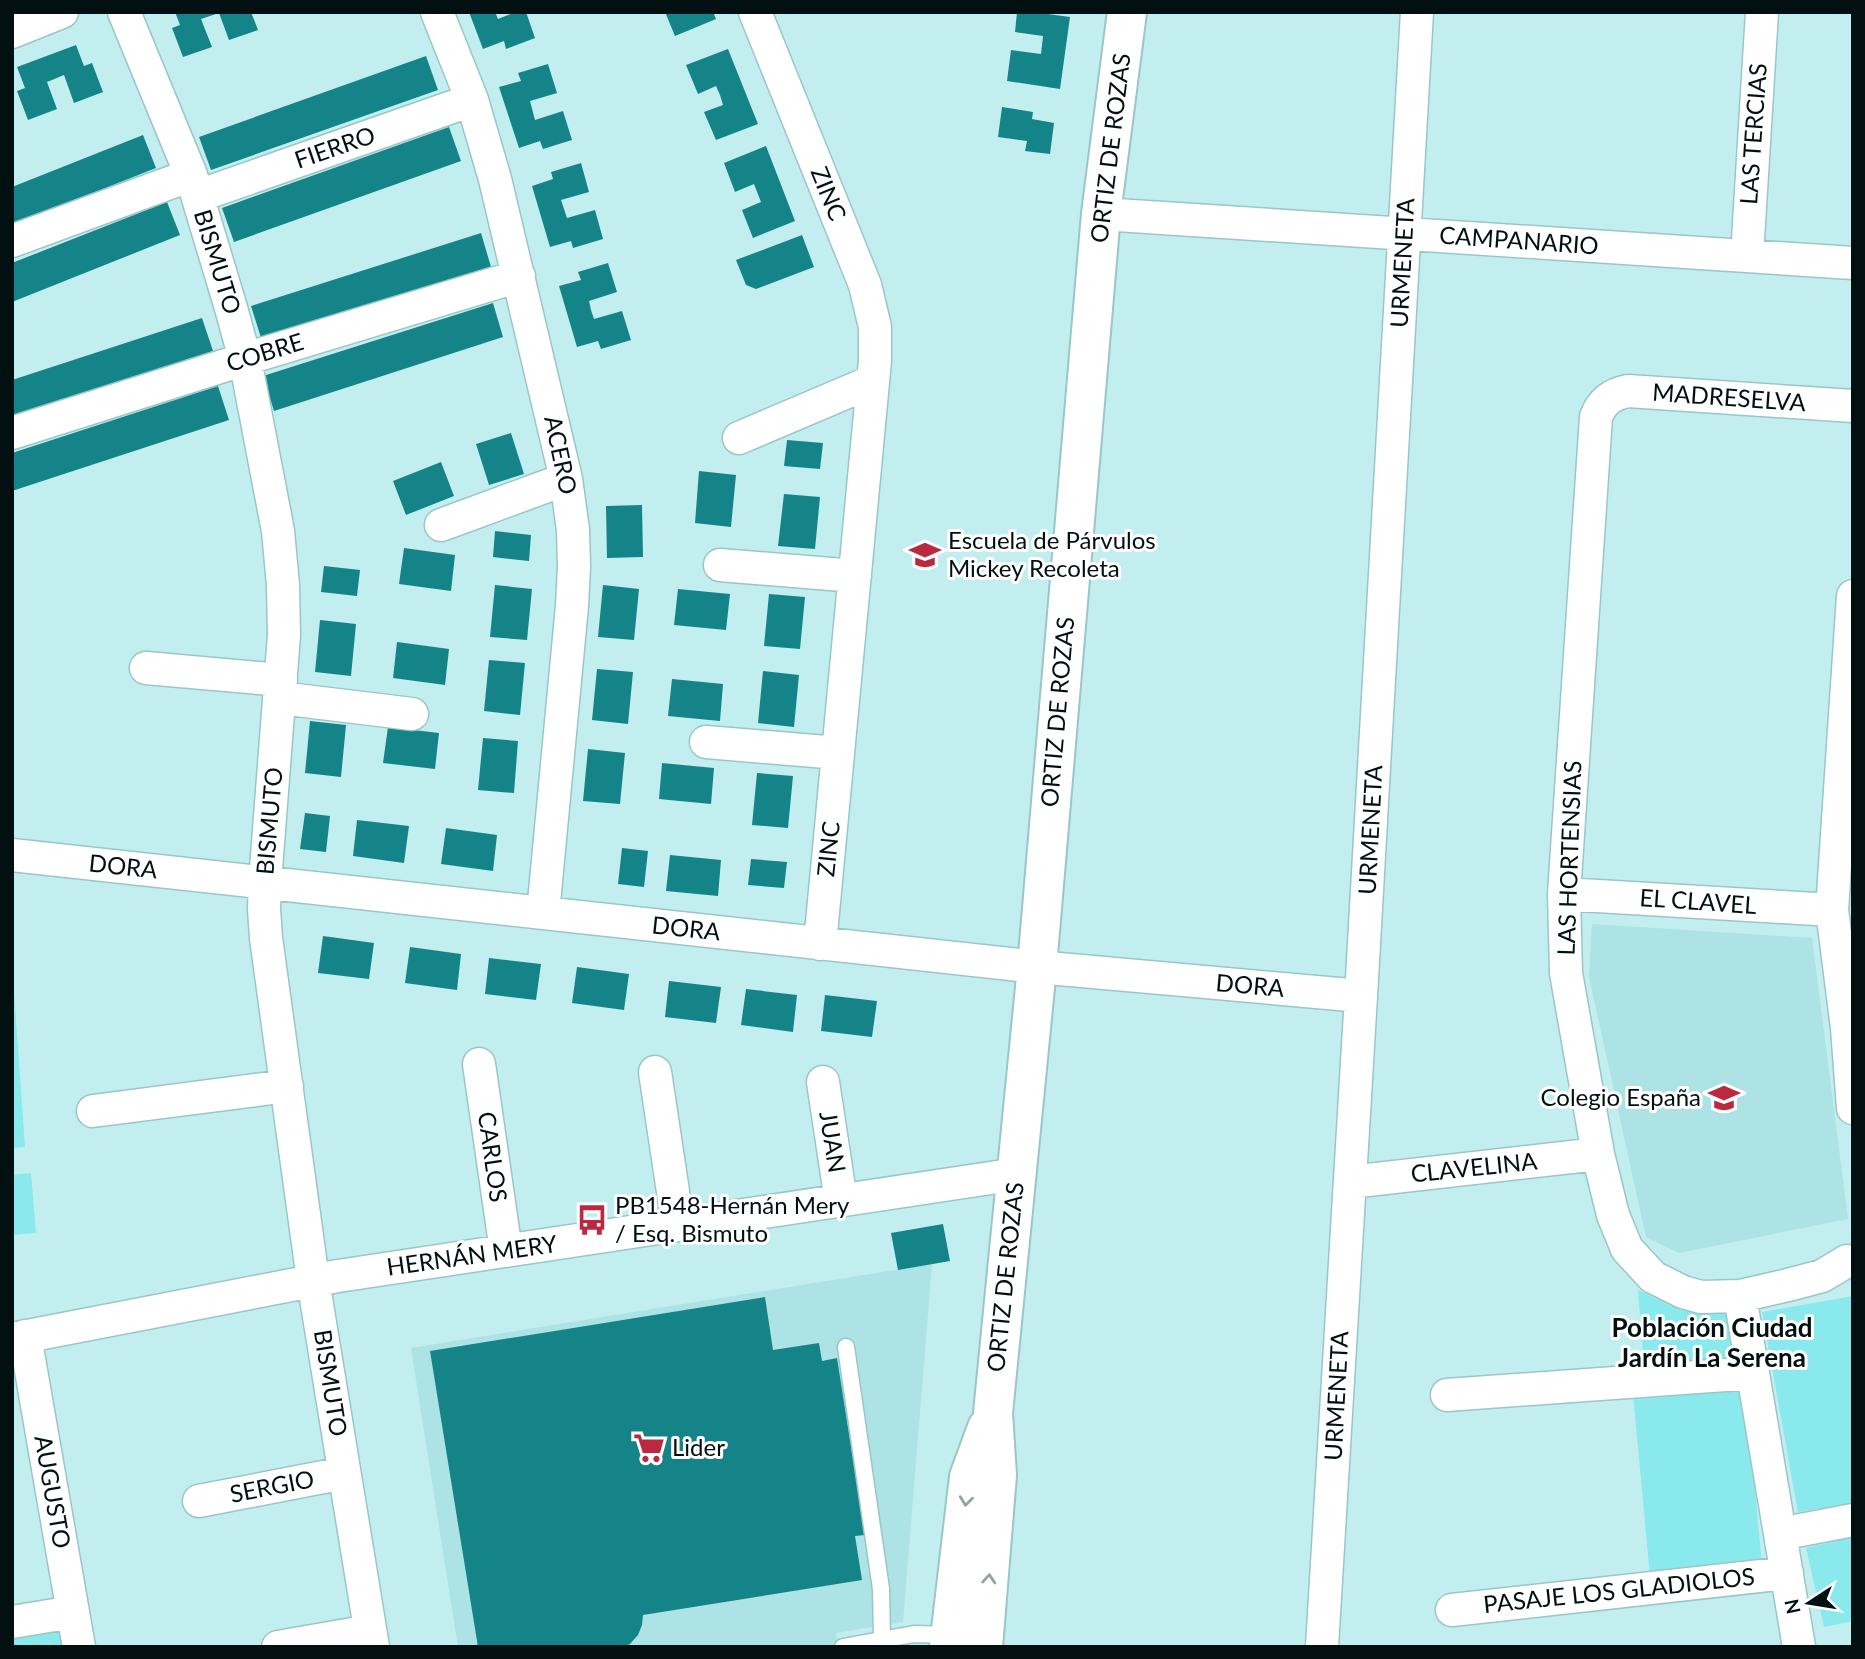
<svg xmlns="http://www.w3.org/2000/svg" width="1865" height="1659" font-family="Lato,sans-serif">
  <rect width="100%" height="100%" fill="#c2eeef"/>
  <!-- built -->
  <path fill="#ade3e4" d="M1592,924L1812,938L1848,1219L1679,1253L1646,1237L1589,977Z
    M932,1264L903,1622L836,1633L838,1647H458L411,1348Z"/>
  <!-- green -->
  <path fill="#8ae9ec" d="M12,963L25,1147L12,1148Z
    M31,1173L36,1233L12,1235V1175Z
    M1638,1290L1673,1307L1736,1302L1741,1362L1644,1369Z
    M1853,1296V1503L1798,1512L1762,1312Z
    M1745,1383L1762,1565L1650,1576L1633,1394Z
    M1853,1537V1621L1824,1627L1806,1548Z
    M59,1626L63,1647H12V1635Z"/>
  <!-- building -->
  <path fill="#148488" d="M175,12H251L258,30L229,40L219,13L201,19L212,47L183,57L172,28L180,25Z
    M469,12H495L498,19L516,12H526L535,38L506,49L504,41L483,49Z
    M665,12H713L716,19L675,36Z
    M1017,12H1049L1048,14L1070,17L1060,89L1007,81L1011,50L1041,54L1043,36L1015,32Z
    M76,45L84,66L92,63L103,92L74,103L64,75L47,82L57,109L28,120L17,91L25,88L17,67Z
    M728,49L758,124L716,140L704,112L723,105L720,95L716,86L698,94L686,65Z
    M426,56L438,90L211,170L199,137Z
    M548,64L557,93L530,101L535,120L563,111L572,140L543,149L540,141L519,148L499,87L521,81L518,73Z
    M1002,107L1033,112L1032,119L1054,123L1050,154L1025,151L1027,141L998,137Z
    M449,127L461,161L234,242L222,208Z
    M143,135L156,168L12,225V187Z
    M766,146L795,221L753,238L742,210L761,202L754,184L735,192L724,163Z
    M581,163L589,192L561,200L567,218L595,210L603,239L573,248L571,241L550,247L532,186L553,179L551,172Z
    M167,202L180,235L12,302V263Z
    M481,233L491,267L262,341L251,306Z
    M802,235L814,267L756,289L746,285L736,260Z
    M608,263L617,292L589,301L591,310L594,319L622,311L631,340L601,349L598,341L577,347L559,286L581,280L578,272Z
    M493,303L503,337L274,411L263,376Z
    M202,318L213,351L12,417V380Z
    M218,386L229,420L12,491V453Z
    M511,433L524,474L489,485L476,444Z
    M787,440L823,443L820,469L784,466Z
    M441,462L454,496L406,515L393,481Z
    M699,471L736,475L731,527L695,523Z
    M784,494L820,497L815,549L778,546Z
    M642,505L643,557L607,558L606,506Z
    M495,531L531,535L529,561L493,557Z
    M404,548L455,555L451,591L399,584Z
    M324,566L360,570L357,596L321,592Z
    M495,585L532,589L527,640L490,637Z
    M603,585L639,589L634,640L598,637Z
    M678,589L730,594L726,630L674,625Z
    M769,594L805,597L800,649L764,646Z
    M320,620L356,624L351,676L315,672Z
    M397,642L449,649L445,685L393,678Z
    M489,660L525,663L520,715L484,711Z
    M597,669L633,672L628,724L592,720Z
    M763,671L799,675L794,727L758,723Z
    M672,679L723,684L720,721L668,716Z
    M310,721L346,725L341,777L305,773Z
    M388,727L439,733L435,769L383,763Z
    M483,738L518,741L514,793L478,790Z
    M588,749L625,753L620,804L583,801Z
    M662,763L714,768L711,804L659,799Z
    M757,773L793,776L788,828L752,825Z
    M305,813L330,816L326,852L300,849Z
    M357,820L409,826L404,863L353,856Z
    M446,828L497,835L493,871L441,864Z
    M622,848L648,851L644,887L618,884Z
    M670,855L721,860L718,896L666,891Z
    M751,859L787,862L784,888L748,885Z
    M323,936L374,943L369,979L318,973Z
    M410,947L461,954L457,990L405,983Z
    M489,958L541,964L536,1000L485,994Z
    M577,967L629,974L624,1010L572,1003Z
    M669,981L721,987L716,1023L665,1017Z
    M746,989L797,995L793,1032L741,1025Z
    M825,995L877,1001L872,1037L821,1031Z
    M943,1224L950,1261L898,1270L891,1233Z
    M765,1297L773,1350L819,1343L822,1361L837,1358L865,1535L855,1536L862,1580L643,1615L642,1625L638,1635L630,1644L624,1647H478L430,1351Z"/>
  <g fill="none" stroke-linecap="round" stroke-linejoin="round">
    <defs>
      <path id="lane" d="M846,1347L881,1589L882,1639
        M843,1647L914,1634L951,1635"/>
      <path id="street" d="M124,12L191,175L231,308L245,359L278,531L283,585L284,635L265,882L264,909L266,938L313,1280L373,1647
        M437,12L472,100L495,179L566,479L573,530L574,567L572,606L543,913
        M755,12L865,285L875,327V361L820,944
        M12,32L62,12
        M198,196L472,100
        M1101,214L1853,263
        M12,241L191,175
        M1747,256L1762,12
        M12,433L245,359L519,276
        M739,438L873,381
        M441,525L566,479
        M720,565L855,576
        M1853,596L1832,910L1847,1028L1853,1108
        M146,668L281,680
        M280,698L412,714
        M706,742L838,753
        M12,855L1037,967L1361,996
        M1564,894L1832,910
        M479,1064L506,1251
        M655,1072L678,1225
        M823,1082L841,1201
        M93,1111L287,1086
        M1350,1182L1598,1154
        M1847,1261L1822,1276L1788,1285L1740,1296L1701,1297L1683,1292L1653,1277L1627,1249L1613,1215L1598,1154L1566,973L1564,894L1596,417C1602,401 1612,394 1628,391L1853,406
        M1740,1296L1799,1647
        M25,1336L79,1647
        M12,1339L338,1276L1017,1174
        M1447,1395L1753,1373
        M199,1501L344,1473
        M1780,1534L1853,1520
        M1452,1610L1787,1573
        M12,1622L73,1612
        M278,1647L370,1631
        M1322,1647L1361,996L1417,12"/>
      <path id="secondary" d="M949,1647L969,1477L987,1428
        M983,1647L997,1475L993,1413L1037,967L1101,214L1127,12"/>
    </defs>
    <!-- lane casing -->
    <use href="#lane" stroke="#9ac6c7" stroke-width="19"/>
    <!-- street casing -->
    <use href="#street" stroke="#9ac6c7" stroke-width="35"/>
    <!-- secondary casing -->
    <use href="#secondary" stroke="#9ac6c7" stroke-width="42"/>
    <!-- lane -->
    <use href="#lane" stroke="#fff" stroke-width="16"/>
    <!-- street -->
    <use href="#street" stroke="#fff" stroke-width="32"/>
    <!-- secondary -->
    <use href="#secondary" stroke="#fff" stroke-width="38"/>
  </g>
  <!-- one-way arrows -->
  <defs><path id="oneway-chevron" d="M-2-3.5L2.5 0L-2 3.5" fill="none" stroke-width="1.6" stroke-linecap="round" stroke-linejoin="round" transform="scale(1.75)"/></defs>
  <g stroke="#9a9fa0">
    <use href="#oneway-chevron" transform="translate(966 1501) rotate(97)"/>
    <use href="#oneway-chevron" transform="translate(989 1579) rotate(-86)"/>
  </g>
  <!-- icons -->
  <defs>
    <symbol id="school-bare" viewBox="-9 -9 18 18"><path d="M0-5L7-2L0 1L-7-2ZM-4 1L0 2.5L4 1V4Q0 6-4 4Z" fill="#ba2940" stroke="#fff" stroke-width="2.5" paint-order="stroke"/></symbol>
    <symbol id="bus-bare" viewBox="-9 -9 18 18"><path d="M-5-6H5V4H4V6H2V4H-2V6H-4V4H-5ZM-3.5-4V0h7V-4ZM-3.5 1.2v1.5H-2V1.2ZM2 1.2v1.5H3.5V1.2Z" fill="#ba2940" stroke="#fff" stroke-width="2.5" paint-order="stroke"/></symbol>
    <symbol id="supermarket-bare" viewBox="-9 -9 18 18"><path d="M-6-5.5h2.5l.6 2H6L4.5 2H-2.5L-4.4-4H-6ZM-1.5 3.2a1.3 1.3 0 1 0 .1 0ZM3 3.2a1.3 1.3 0 1 0 .1 0Z" fill="#ba2940" stroke="#fff" stroke-width="2.5" paint-order="stroke"/></symbol>
  </defs>
  <g fill-rule="evenodd">
    <use href="#school-bare" x="903" y="533" width="44" height="44"/>
    <use href="#school-bare" x="1702" y="1076" width="44" height="44"/>
    <use href="#bus-bare" x="570" y="1198" width="44" height="44"/>
    <use href="#supermarket-bare" x="627" y="1426" width="44" height="44"/>
  </g>
  <g text-anchor="middle" stroke-width="6" stroke-linejoin="round" paint-order="stroke">
    <!-- street labels -->
    <g font-size="24" fill="#021011" stroke="#fff">
      <text transform="translate(1754 134) rotate(-86)" y="8">LAS TERCIAS</text>
      <text transform="translate(335 148) rotate(-19)" y="8">FIERRO</text>
      <text transform="translate(1111 148) rotate(-83)" y="8">ORTIZ DE ROZAS</text>
      <text transform="translate(828 194) rotate(68)" y="8">ZINC</text>
      <text transform="translate(1519 241) rotate(4)" y="8">CAMPANARIO</text>
      <text transform="translate(217 262) rotate(73)" y="8">BISMUTO</text>
      <text transform="translate(1403 263) rotate(-87)" y="8">URMENETA</text>
      <text transform="translate(265 353) rotate(-17)" y="8">COBRE</text>
      <text transform="translate(1729 398) rotate(4)" y="8">MADRESELVA</text>
      <text transform="translate(560 455) rotate(78)" y="8">ACERO</text>
      <text transform="translate(1058 712) rotate(-85)" y="8">ORTIZ DE ROZAS</text>
      <text transform="translate(270 821) rotate(-85)" y="8">BISMUTO</text>
      <text transform="translate(1371 830) rotate(-87)" y="8">URMENETA</text>
      <text transform="translate(829 849) rotate(-84)" y="8">ZINC</text>
      <text transform="translate(1570 858) rotate(-88)" y="8">LAS HORTENSIAS</text>
      <text transform="translate(123 867) rotate(6)" y="8">DORA</text>
      <text transform="translate(1698 902) rotate(4)" y="8">EL CLAVEL</text>
      <text transform="translate(686 929) rotate(6)" y="8">DORA</text>
      <text transform="translate(1250 986) rotate(5)" y="8">DORA</text>
      <text transform="translate(832 1142) rotate(81)" y="8">JUAN</text>
      <text transform="translate(492 1157) rotate(82)" y="8">CARLOS</text>
      <text transform="translate(1474 1168) rotate(-6)" y="8">CLAVELINA</text>
      <text transform="translate(472 1256) rotate(-8)" y="8">HERNÁN MERY</text>
      <text transform="translate(1006 1277) rotate(-84)" y="8">ORTIZ DE ROZAS</text>
      <text transform="translate(330 1383) rotate(81)" y="8">BISMUTO</text>
      <text transform="translate(1337 1396) rotate(-87)" y="8">URMENETA</text>
      <text transform="translate(272 1487) rotate(-11)" y="8">SERGIO</text>
      <text transform="translate(52 1492) rotate(80)" y="8">AUGUSTO</text>
      <text transform="translate(1619 1591) rotate(-6)" y="8">PASAJE LOS GLADIOLOS</text>
    </g>
    <!-- poi labels -->
    <g font-size="24" fill="#021011" stroke="#fff" text-anchor="start">
      <text x="948" y="549">Escuela de Párvulos<tspan x="948" dy="28">Mickey Recoleta</tspan></text>
      <text x="1701" y="1106" text-anchor="end">Colegio España</text>
      <text x="615" y="1214">PB1548-Hernán Mery<tspan x="615" dy="28">/ Esq. Bismuto</tspan></text>
      <text x="672" y="1456">Lider</text>
    </g>
    <!-- neighbourhood labels -->
    <g font-size="26" font-weight="bold" fill="#021011" stroke="#fff">
      <text x="1712" y="1337">Población Ciudad<tspan x="1712" dy="30">Jardín La Serena</tspan></text>
    </g>
  </g>
  <!-- border -->
  <rect width="1865" height="1659" fill="none" stroke="#021011" stroke-width="28"/>
  <!-- north arrow -->
  <g transform="translate(1809 1603) rotate(258)" stroke="#ffffff" stroke-width="5" paint-order="stroke">
  <path d="M0-5L12 26L0 18L-12 26Z" fill="#021011"/>
  <text y="-10" font-size="19" font-weight="bold" text-anchor="middle" fill="#021011">N</text>
  </g>
</svg>
